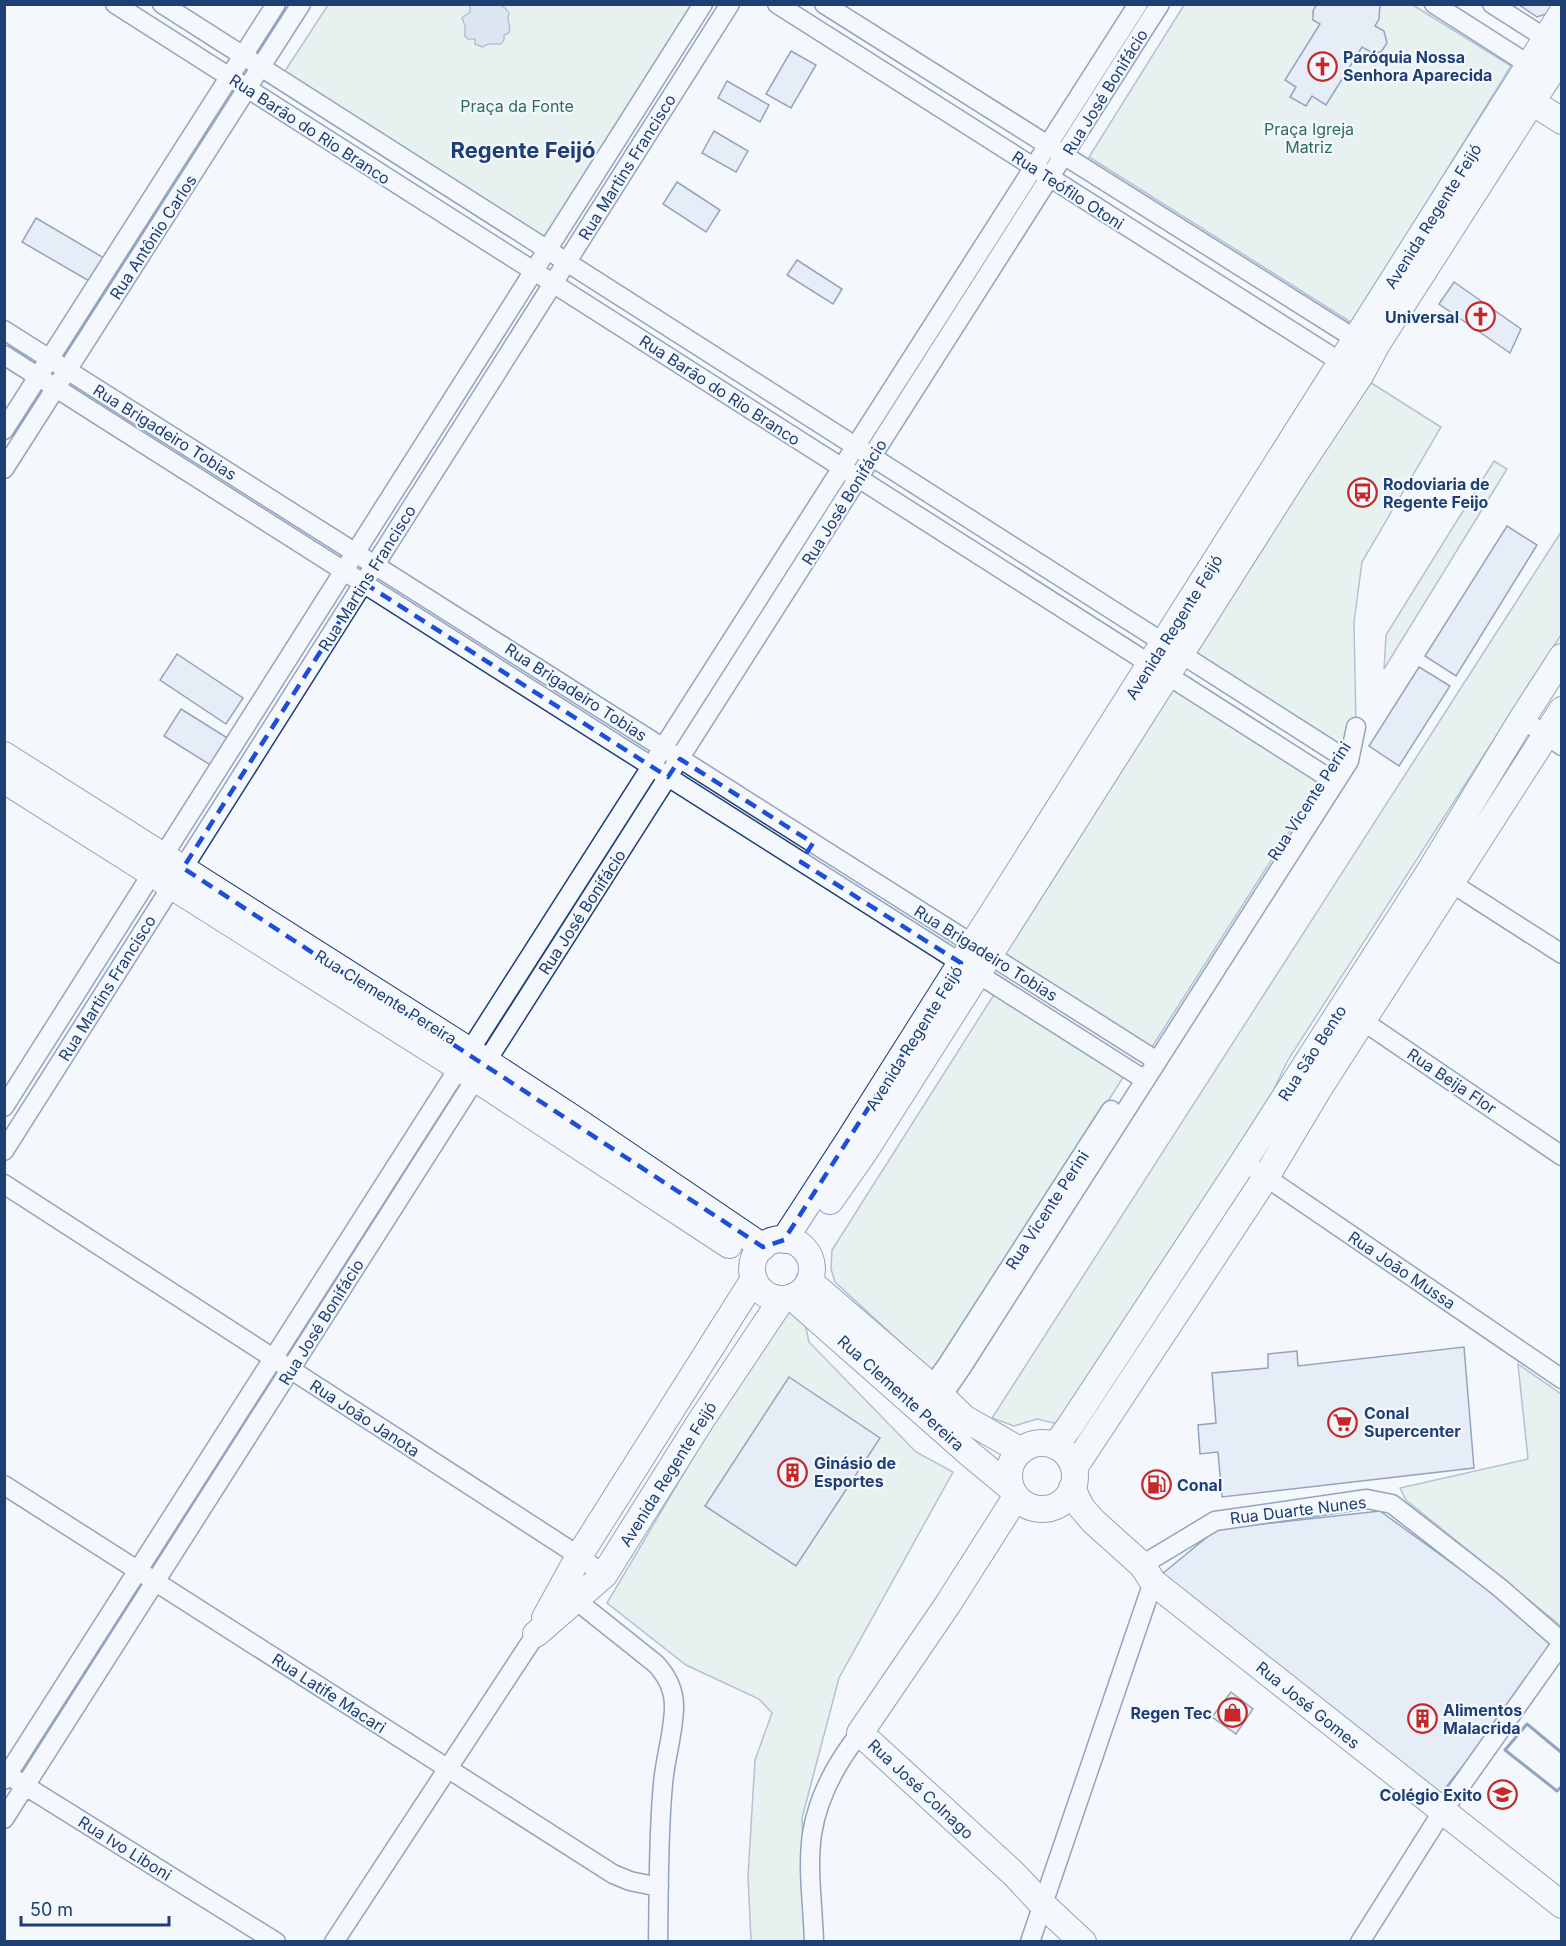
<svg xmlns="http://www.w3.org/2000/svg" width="1566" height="1946" font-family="Inter,sans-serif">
  <rect width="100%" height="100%" fill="#f4f7fb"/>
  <!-- green -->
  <path fill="#d7e8df" stroke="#687fa3" stroke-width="1.5" d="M328,5H700L548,244L283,74Z
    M1184,5H1413L1511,66L1352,323L1089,157Z
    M1365,379L1441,427L1362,562L1354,622L1356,727L1339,754L1181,654Z
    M1494,461L1507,469L1384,669L1386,635Z
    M1561,532V635L1288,1060L1205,1232L1062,1425L1037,1419L1014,1426L992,1418Z
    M1167,675L1325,776L1147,1055L989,955Z
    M995,993L1124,1076L935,1374L835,1282L831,1269L832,1250Z
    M780,1311L803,1314L809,1342L916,1452L953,1472L839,1678L802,1818L806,1941H751L748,1876L755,1760L772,1713L759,1699L686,1665L607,1603Z
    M1518,1364L1561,1394V1626L1406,1500L1400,1488L1528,1459Z"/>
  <!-- water -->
  <path fill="#bed0e5" stroke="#687fa3" stroke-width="1.5" d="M470,5C480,4 500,1 507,10C511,14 508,14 508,19C509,25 511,27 509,33L504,35V40L501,44H489L482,47L475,44V39H468L465,36V26L462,18L470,12Z"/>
  <!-- building -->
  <path fill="#d5e0f0" stroke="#1d3f73" stroke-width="1.5" d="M1317,4H1380L1379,19L1375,26L1384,31L1387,43L1381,52H1371L1362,47L1326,105L1312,96L1306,106L1290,97L1296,87L1285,80L1320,24L1313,20V11Z
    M1518,4H1554L1549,13L1537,17Z
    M791,51L816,65L791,108L766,94Z
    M727,81L769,105L760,122L718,98Z
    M714,131L748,151L736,172L702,153Z
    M677,182L720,210L706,232L663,204Z
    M36,218L109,261L96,285L22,242Z
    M797,260L842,289L833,304L787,275Z
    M1454,282L1521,329L1510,353L1439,304Z
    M1507,526L1537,545L1456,676L1425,656Z
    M177,654L243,698L226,724L160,680Z
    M1419,667L1450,686L1399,766L1369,746Z
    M181,709L229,739L212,766L164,736Z
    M1464,1347L1474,1468L1222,1497L1218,1452L1200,1454L1198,1425L1216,1423L1212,1373L1268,1368V1354L1297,1351L1298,1366Z
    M789,1377L880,1438L796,1566L705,1506Z
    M1380,1511L1561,1642L1439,1796L1162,1574L1217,1529Z
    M1231,1692L1253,1709L1236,1734L1212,1717Z"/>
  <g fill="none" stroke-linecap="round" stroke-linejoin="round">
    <defs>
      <path id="street" d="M115,4L1335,782
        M162,4L1349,761
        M777,4L1350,368
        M824,4L1365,345
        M1434,4L1539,71
        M1492,4L1555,44
        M4,330L1157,1061
        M4,355L1145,1080
        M4,430L276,4
        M4,469L301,4
        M1522,719L1562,746
        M1442,877L1562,954
        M1354,1015L1562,1156
        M4,1107L703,4
        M4,1151L730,4
        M1257,1171L1562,1379
        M4,1184L579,1556L604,1575
        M924,1396L947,1365L1111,1110
        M936,1405L962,1367L1349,761L1356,727
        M4,1485L613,1874L630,1881L659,1887
        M1142,1565L1215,1521L1367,1499L1392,1504L1499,1587L1562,1642
        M567,1593L656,1664C667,1676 674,1689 674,1706C674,1732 665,1758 663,1784C658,1836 659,1889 658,1942
        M4,1780L1138,4
        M16,1780L276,1942
        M4,1819L1160,4
        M334,1942L536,1634
        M814,1942C813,1906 807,1869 812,1834C818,1796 837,1762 860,1733
        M1030,1942L1153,1582
        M1360,1942L1442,1812L1562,1643"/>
      <path id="secondary" d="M1518,93L1562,121
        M4,755L470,1051L574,1119L763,1247
        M4,780L458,1067L729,1245
        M830,1201L865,1151L1296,472L1361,374L1377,344L1562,55
        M752 1269a30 30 0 1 1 60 0a30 30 0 1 1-60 0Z
        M784,1240L849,1140L1562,13
        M809,1281L931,1386L964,1418L1021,1451
        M792,1297L970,1454L1011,1488
        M1009 1476a33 33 0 1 1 66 0a33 33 0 1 1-66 0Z
        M1055,1446L1070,1426L1244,1161L1431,869L1522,719L1562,657
        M1074,1468L1266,1177L1318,1090L1562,710
        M1072,1488L1081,1507L1093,1521L1142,1565L1153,1582L1562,1905
        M1016,1497L948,1604L860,1733L1015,1875L1042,1904L1083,1942
        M545,1618L579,1556L754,1279
        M536,1634L604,1575L700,1422L782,1299"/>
    </defs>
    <!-- street casing -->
    <use href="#street" stroke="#1d3f73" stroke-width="21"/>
    <!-- secondary casing -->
    <use href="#secondary" stroke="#1d3f73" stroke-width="28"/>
    <!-- street -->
    <use href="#street" stroke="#f4f7fb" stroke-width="18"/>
    <!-- secondary -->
    <use href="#secondary" stroke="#f4f7fb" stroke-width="26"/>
    <!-- wall -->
    <path stroke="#1d3f73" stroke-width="3" d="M1562,1753L1527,1724L1505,1750L1557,1791L1562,1786"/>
  </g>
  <!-- marked area -->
  <path d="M0 0H1566V1946H0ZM364,583L668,777L680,759L813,843L801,862L961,963L784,1240L763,1247L183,868Z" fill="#f4f7fb" fill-opacity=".55" fill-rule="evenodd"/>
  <path fill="none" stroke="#1d4ed8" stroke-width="4.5" stroke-dasharray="12 8" stroke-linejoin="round" d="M364,583L668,777L680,759L813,843L801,862L961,963L784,1240L763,1247L183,868Z"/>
  <!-- icons -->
  <defs>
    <symbol id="church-ring" viewBox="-11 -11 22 22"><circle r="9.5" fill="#f4f7fb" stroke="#c62828" stroke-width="1.5"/><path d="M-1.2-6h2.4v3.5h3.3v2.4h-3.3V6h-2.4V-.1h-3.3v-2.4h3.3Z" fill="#c62828"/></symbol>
    <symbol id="bus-ring" viewBox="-11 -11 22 22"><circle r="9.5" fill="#f4f7fb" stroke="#c62828" stroke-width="1.5"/><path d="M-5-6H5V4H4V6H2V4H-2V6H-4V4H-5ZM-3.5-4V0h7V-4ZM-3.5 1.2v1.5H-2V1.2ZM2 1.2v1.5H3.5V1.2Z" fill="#c62828"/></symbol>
    <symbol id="supermarket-ring" viewBox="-11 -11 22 22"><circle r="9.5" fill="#f4f7fb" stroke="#c62828" stroke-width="1.5"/><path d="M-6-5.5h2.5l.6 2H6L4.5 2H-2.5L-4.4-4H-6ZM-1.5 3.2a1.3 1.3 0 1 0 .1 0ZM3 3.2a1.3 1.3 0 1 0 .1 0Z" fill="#c62828"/></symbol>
    <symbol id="building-ring" viewBox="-11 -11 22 22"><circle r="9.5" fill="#f4f7fb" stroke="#c62828" stroke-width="1.5"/><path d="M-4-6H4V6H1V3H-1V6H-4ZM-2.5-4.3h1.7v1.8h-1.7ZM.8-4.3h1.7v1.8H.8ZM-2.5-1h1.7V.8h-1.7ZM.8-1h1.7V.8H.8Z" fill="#c62828"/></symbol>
    <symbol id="fuel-ring" viewBox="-11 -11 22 22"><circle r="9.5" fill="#f4f7fb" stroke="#c62828" stroke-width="1.5"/><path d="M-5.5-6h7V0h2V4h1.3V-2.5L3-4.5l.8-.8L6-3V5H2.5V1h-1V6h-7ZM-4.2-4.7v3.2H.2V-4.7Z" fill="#c62828"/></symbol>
    <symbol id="shop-ring" viewBox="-11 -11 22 22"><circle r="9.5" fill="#f4f7fb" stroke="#c62828" stroke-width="1.5"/><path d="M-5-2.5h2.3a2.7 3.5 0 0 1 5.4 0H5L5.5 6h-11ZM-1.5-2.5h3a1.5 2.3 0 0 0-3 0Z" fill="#c62828"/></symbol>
    <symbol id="school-ring" viewBox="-11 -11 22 22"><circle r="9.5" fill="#f4f7fb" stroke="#c62828" stroke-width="1.5"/><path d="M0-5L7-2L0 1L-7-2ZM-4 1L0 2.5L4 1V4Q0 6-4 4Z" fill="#c62828"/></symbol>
  </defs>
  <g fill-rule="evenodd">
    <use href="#church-ring" x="1306" y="50" width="33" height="33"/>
    <use href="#church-ring" x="1464" y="300" width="33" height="33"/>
    <use href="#bus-ring" x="1346" y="476" width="33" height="33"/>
    <use href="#supermarket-ring" x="1326" y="1406" width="33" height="33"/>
    <use href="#building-ring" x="776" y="1456" width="33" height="33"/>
    <use href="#fuel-ring" x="1140" y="1468" width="33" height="33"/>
    <use href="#shop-ring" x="1216" y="1696" width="33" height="33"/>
    <use href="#building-ring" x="1406" y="1702" width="33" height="33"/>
    <use href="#school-ring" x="1486" y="1778" width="33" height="33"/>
  </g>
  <g text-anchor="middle" stroke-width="4.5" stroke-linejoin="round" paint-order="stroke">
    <!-- poi labels -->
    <g font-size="16" font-weight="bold" fill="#1d3f73" stroke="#f4f7fb" text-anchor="start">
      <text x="1343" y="63">Paróquia Nossa<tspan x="1343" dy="18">Senhora Aparecida</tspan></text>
      <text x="1459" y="323" text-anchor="end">Universal</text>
      <text x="1383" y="490">Rodoviaria de<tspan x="1383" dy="18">Regente Feijo</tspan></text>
      <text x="1364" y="1419">Conal<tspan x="1364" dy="18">Supercenter</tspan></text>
      <text x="814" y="1469">Ginásio de<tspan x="814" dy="18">Esportes</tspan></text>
      <text x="1177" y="1491">Conal</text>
      <text x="1443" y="1716">Alimentos<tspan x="1443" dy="18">Malacrida</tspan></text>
      <text x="1212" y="1719" text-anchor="end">Regen Tec</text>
      <text x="1482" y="1801" text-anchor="end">Colégio Exito</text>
    </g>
    <!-- street labels -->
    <g font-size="16" fill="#1d3f73" stroke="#f4f7fb">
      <text transform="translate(1105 92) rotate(-58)" y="6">Rua José Bonifácio</text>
      <text transform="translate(310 129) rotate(33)" y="6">Rua Barão do Rio Branco</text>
      <text transform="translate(627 167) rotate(-58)" y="6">Rua Martins Francisco</text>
      <text transform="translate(1068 190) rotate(33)" y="6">Rua Teófilo Otoni</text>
      <text transform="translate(1433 216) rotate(-58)" y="6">Avenida Regente Feijó</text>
      <text transform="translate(153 237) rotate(-57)" y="6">Rua Antônio Carlos</text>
      <text transform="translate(720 390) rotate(33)" y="6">Rua Barão do Rio Branco</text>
      <text transform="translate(165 432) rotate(32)" y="6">Rua Brigadeiro Tobias</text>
      <text transform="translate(844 502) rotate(-58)" y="6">Rua José Bonifácio</text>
      <text transform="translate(367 578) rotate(-58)" y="6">Rua Martins Francisco</text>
      <text transform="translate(1174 627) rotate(-58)" y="6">Avenida Regente Feijó</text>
      <text transform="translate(576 692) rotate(33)" y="6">Rua Brigadeiro Tobias</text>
      <text transform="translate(1309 801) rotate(-57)" y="6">Rua Vicente Perini</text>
      <text transform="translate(582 912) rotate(-57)" y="6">Rua José Bonifácio</text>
      <text transform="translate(986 953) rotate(32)" y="6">Rua Brigadeiro Tobias</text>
      <text transform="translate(107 988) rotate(-58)" y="6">Rua Martins Francisco</text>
      <text transform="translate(386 997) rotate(32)" y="6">Rua Clemente Pereira</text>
      <text transform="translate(914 1038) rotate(-58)" y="6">Avenida Regente Feijó</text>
      <text transform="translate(1312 1053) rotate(-57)" y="6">Rua São Bento</text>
      <text transform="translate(1452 1081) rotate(34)" y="6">Rua Beija Flor</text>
      <text transform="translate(1047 1210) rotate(-57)" y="6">Rua Vicente Perini</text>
      <text transform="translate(1402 1270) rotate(34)" y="6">Rua João Mussa</text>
      <text transform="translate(321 1322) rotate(-58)" y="6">Rua José Bonifácio</text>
      <text transform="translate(901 1393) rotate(42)" y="6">Rua Clemente Pereira</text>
      <text transform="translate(365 1418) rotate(33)" y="6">Rua João Janota</text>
      <text transform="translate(668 1474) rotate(-58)" y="6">Avenida Regente Feijó</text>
      <text transform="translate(1298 1510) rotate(-7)" y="6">Rua Duarte Nunes</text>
      <text transform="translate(329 1693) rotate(33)" y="6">Rua Latife Macari</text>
      <text transform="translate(1308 1705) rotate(39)" y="6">Rua José Gomes</text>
      <text transform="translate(921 1789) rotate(43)" y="6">Rua José Colnago</text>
      <text transform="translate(125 1848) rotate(32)" y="6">Rua Ivo Liboni</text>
    </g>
    <!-- park labels -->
    <g font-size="16" fill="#2c6c60" stroke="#f4f7fb">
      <text x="517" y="112">Praça da Fonte</text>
      <text x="1309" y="135">Praça Igreja<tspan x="1309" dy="18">Matriz</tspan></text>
    </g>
    <!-- district labels -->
    <g font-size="22" font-weight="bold" fill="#1d3f73" stroke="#f4f7fb">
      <text x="523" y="158">Regente Feijó</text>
    </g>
  </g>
  <!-- border -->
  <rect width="1566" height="1946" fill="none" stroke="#1d3f73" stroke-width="12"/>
  <!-- scale -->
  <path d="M21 1916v9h148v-9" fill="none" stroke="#1d3f73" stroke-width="3"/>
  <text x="30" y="1916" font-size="18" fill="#1d3f73" stroke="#f4f7fb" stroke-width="4.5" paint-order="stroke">50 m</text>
</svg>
